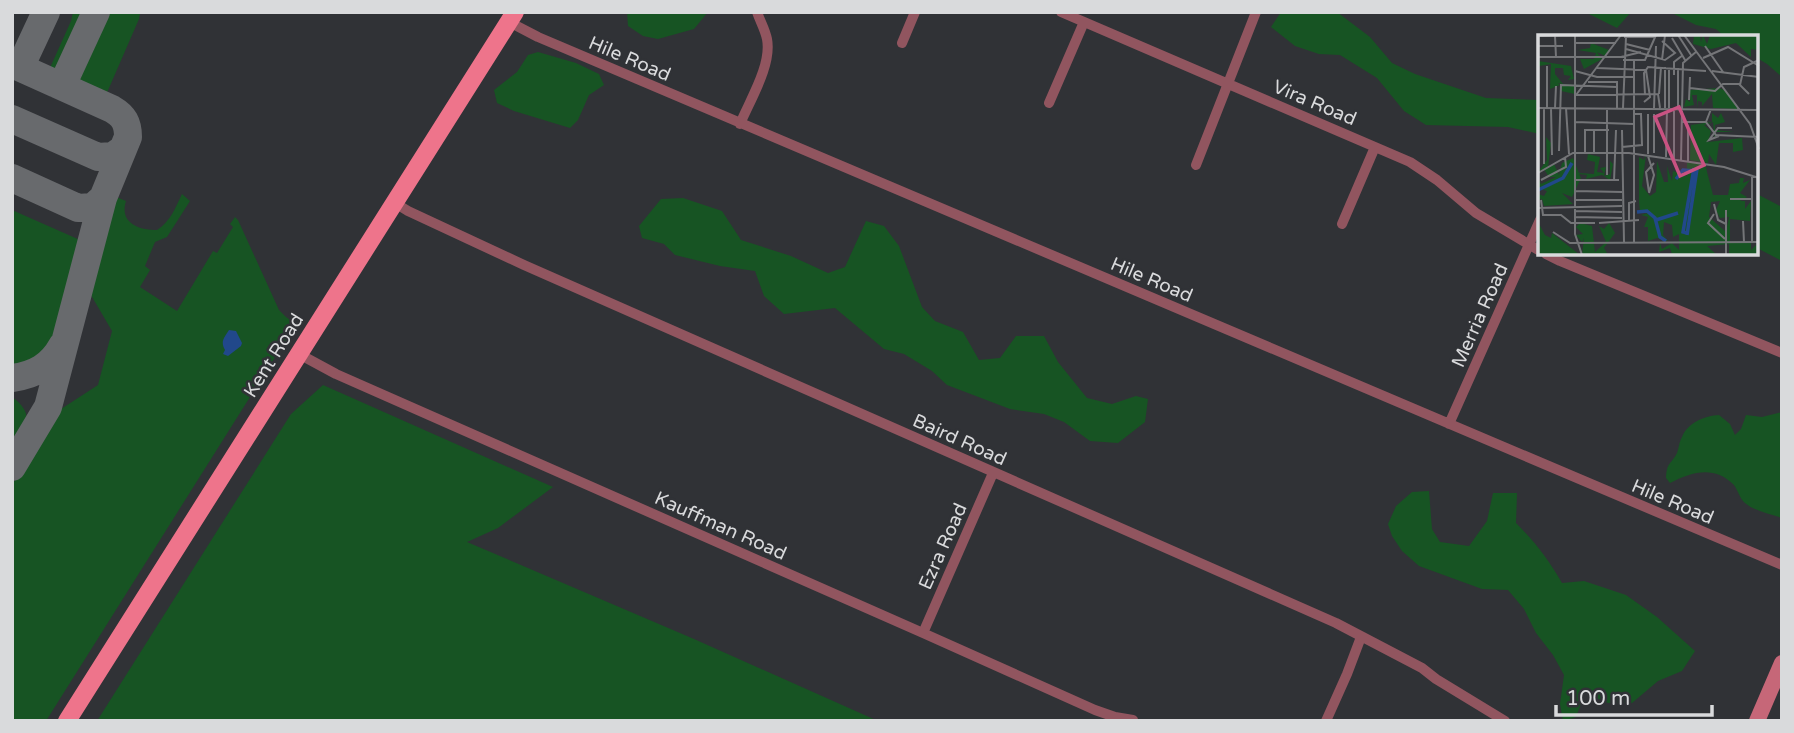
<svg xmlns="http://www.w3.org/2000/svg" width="1794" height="733" font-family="'Varela Round',sans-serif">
  <rect width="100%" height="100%" fill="#303236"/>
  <!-- green -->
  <path fill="#175423" d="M73,12H84L83,18L59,70L56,73L49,70L71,21Z
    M107,12L140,13L139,19L106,95L78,83L76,76L101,22Z
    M627,12H708L694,29L658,39L643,36L628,26Z
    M1281,12H1337L1370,37L1392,63L1415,74L1486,98L1540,100V134L1508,127L1426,125L1404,111L1377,78L1340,55L1319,54L1295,46L1271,27Z
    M1585,12H1631L1617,28Z
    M1663,12H1781L1782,77L1767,64L1757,58V37H1725L1716,29L1696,25L1672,13Z
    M538,52L576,63L599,74L604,85L589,95L578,120L570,128L514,111L497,103L494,90L517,72L528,55Z
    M182,194L190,201L167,237L155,242L145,266L150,270L140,287L177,311L213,251L217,253L233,227L230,224L235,217L238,220L279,310L286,317L296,324L46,721H12V485L58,411L98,385L112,331L88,290L114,196L126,201C119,223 139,230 157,230C171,221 175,208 182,194Z
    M1757,194L1782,207V261L1757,248Z
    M683,198L722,211L741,240L791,256L828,273L845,267L866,221L884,226L899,246L922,307L935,321L963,332L979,360L1000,358L1016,336H1044L1058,362L1087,398L1112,404L1136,396L1148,399L1145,422L1118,443L1090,441L1064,422L1044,414L1010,409L947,385L932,371L904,354L884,349L835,308L784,314L764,296L755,271L720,266L675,255L664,244L642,238L639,226L661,199Z
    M12,210L80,240V242C77,266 59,341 42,355C34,363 23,365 12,367Z
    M323,385L553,487L498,528L467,542L694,639L878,721H97L291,414Z
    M12,397C37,415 25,428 12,448Z
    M1782,412V518C1771,514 1754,511 1745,503C1739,498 1738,489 1733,484C1714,465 1691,472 1670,483L1666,478C1667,461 1671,465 1677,453C1679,448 1679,442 1682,437C1688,422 1705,416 1719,415L1730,424L1735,435L1741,429L1746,415L1762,417Z
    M1429,491L1432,529L1440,542L1469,546L1487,521L1493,493H1517L1516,523C1535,542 1549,560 1562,583L1584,581L1626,595L1657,617L1695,651L1682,671L1658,681L1632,703H1608L1585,693L1576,717L1563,721L1560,704L1564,675L1553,655L1536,633L1524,609L1508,590L1482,589L1419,566L1402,551L1392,536L1388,524L1396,506L1412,492Z"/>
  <!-- water -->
  <path fill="#21488a" d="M229,330L236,331L242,343L241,346L228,356L223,354L225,350C220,341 224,338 229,330Z"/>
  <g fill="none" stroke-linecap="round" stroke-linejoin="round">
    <!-- taxiway -->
    <path stroke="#686a6d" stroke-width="28" d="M12,64L112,109C124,116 128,123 128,137L103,198L48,407L12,467
      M12,64L20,63L24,59L46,12
      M54,83L63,81L66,77L96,12
      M12,119L98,157L113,156L123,149
      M12,178L78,208L93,207L103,198
      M12,378C35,375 51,366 62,346"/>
    <!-- minor -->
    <path stroke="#91555f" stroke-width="10" d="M1061,12L1410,162L1437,180L1476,213L1540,251
      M509,22L538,37L1782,565
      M902,43L915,12
      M1049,103L1084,22
      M740,124C750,100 772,65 767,39C765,29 760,21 757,12
      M1196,165L1256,12
      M395,203L408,211L524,265L1336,623L1422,668L1436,679L1505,721
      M1342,224L1375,147
      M1546,254L1560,261L1782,353
      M299,354L336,374L923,633L1095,710L1115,717L1133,720
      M1449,424L1540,220
      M923,633L993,473
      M1326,721L1347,674L1361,637"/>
    <!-- secondary -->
    <path stroke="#c66778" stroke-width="16" d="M1757,721L1782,663"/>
    <!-- primary -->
    <path stroke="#ee748b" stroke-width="18" d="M67,721L515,12"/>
  </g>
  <g text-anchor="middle" stroke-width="5" stroke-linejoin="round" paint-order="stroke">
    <!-- street labels -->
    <g font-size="19" fill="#d9dadc" stroke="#303236">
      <text transform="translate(630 58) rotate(23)" y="7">Hile Road</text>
      <text transform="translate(1315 102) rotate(23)" y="7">Vira Road</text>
      <text transform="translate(1152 279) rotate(23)" y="7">Hile Road</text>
      <text transform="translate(1479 315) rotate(-66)" y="7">Merria Road</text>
      <text transform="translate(273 355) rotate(-58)" y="7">Kent Road</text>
      <text transform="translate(960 439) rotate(24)" y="7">Baird Road</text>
      <text transform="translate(1673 501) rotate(23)" y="7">Hile Road</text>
      <text transform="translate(721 525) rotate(24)" y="7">Kauffman Road</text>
      <text transform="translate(942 546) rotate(-66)" y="7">Ezra Road</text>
    </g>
  </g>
  <!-- overview -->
  <g transform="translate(1538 35)">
    <rect width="220" height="220" fill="#303236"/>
    <path d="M156,0H162L163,7L165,0L169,9L172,0H216L220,2V15L213,14V22L198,8L173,14L155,9ZM53,8L71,15L67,21L59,17L64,24L46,34L42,24H56L58,18L40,15L52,13ZM0,26L33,31L36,44L30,45L33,41L26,40L25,33H17V39L25,49L36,50L37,59L23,56L24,49L20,48L22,50L12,54L13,29L1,31ZM181,53L186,55L200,73L199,74L175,73L174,59L164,71V67L160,66L159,73V60H154L156,70L146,72L148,64L152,67V55ZM174,78L180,83L183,78L187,87L177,90V95L196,97H178L177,105L175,87L166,90L173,96L170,107L204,103L205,115L195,117V108H181L178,130L171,119L170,128L152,125L153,90L174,87ZM8,102L13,108L10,132L16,129L21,140L24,128L35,123L41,138L56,139L57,127L49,125L50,119L62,122L59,137L66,138L62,133L68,132L66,141L72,139V126L75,129L72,145L64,140L48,144L49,140L41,139L43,143L34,162L24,158L35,169L6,171L4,164L0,165V159L6,161L9,156L0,153V143L3,149L18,142H11L6,134L0,137L9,125ZM108,120L104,151L112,161L118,157L119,126L126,147H130L129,131L134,146L135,136L149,141V126L167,129L175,160H190L192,149L201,148L202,143H206L205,148L212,145L202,158L209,162L202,166H207V174L213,166L212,186L192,184V207H213V215L220,208V220H191V209L169,211L179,220H126L134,219L132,213L121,217L122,208L124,214L134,208L141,215V199L135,202L134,190L126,187L125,200L130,206L119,203L110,206V192H106L110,182L103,180L110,178L102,177L101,167V122L106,125ZM182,166L178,175L182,183L191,182L188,197L171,182L173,167ZM0,187L7,200L13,203L14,198L42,220H0ZM42,188L54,191L57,217L68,207L61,191L66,194L71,188L77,198L66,213L70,220H44L46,203L44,207L38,200L45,199L38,192Z" fill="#175423" fill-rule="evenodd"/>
    <path fill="none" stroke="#21488a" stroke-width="3.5" d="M138,144L145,135L159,136M0,155L25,143L34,128M99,177L109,176L117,183L122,202L128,206M118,185L140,178M149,198L145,197L156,133M149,200L159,134"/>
    <path fill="none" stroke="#747578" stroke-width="2" d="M37,0V199L44,220M140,0L153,20M146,0L212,89L221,114M0,1L25,0M17,1L18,22M86,2H118M134,3L147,25M37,8H78M88,9L112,15M0,11H25M167,11L185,37M88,14L127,25L137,18L124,6M0,22H83L103,17M165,23L190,12L221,31M85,25H107L118,0M124,25L127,0M59,33L108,35L112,62L106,67M37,36L59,42H96M174,36L221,42M136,40V27L145,20M50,47H79V73M202,50L206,32L221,25M152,53L177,56L185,49H201L211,59M121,59L123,32M38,60L120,59L122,73M38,60L83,0M107,60L106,38L110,32L168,36M151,65L152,42M0,73L221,75M9,73V31M13,73L14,120M17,73L18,51M28,73L31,119M85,73L88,2M116,73L118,11M127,73V32M131,73V33M140,73V33M173,74L168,87L178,100L221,102M37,87L96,89M144,87H168M47,94V117M47,95H71M56,95V117M84,95L86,207M181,101L171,105L180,93H194M84,112L104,110L103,79H95M21,116L23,50L79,52M116,118V79M110,119V79M110,121L116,140L111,158M128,122L129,74M136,124V73M143,125L145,28L159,16M150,126V94M6,129V73M0,138L35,118H91L186,132L221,143M69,140V74M3,145L28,132L27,122M37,145H81M76,146L78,95M37,156L84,157M111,157L108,137L116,128M192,164H214M3,165L5,180H23L33,188H57M37,165H84M176,169L180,185L188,189M0,173L84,171M37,176L84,177M176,179L170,188L187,204M37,182L84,183M91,186V168L98,166M205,186L206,207M61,188L101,185M15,197L32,208L221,207M96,207V25M214,207V140M188,220V175"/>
    <path fill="#c95282" fill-opacity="0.15" stroke="#c95282" stroke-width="3.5" d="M141,72L166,130L142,141L117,82Z"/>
    <rect width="220" height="220" fill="none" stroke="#d9dadc" stroke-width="3.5"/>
  </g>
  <!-- border -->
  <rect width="1794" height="733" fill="none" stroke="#d9dadc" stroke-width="28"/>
  <!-- scale -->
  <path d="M1556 705v10h156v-10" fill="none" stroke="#d9dadc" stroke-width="3.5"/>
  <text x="1566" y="705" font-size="21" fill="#d9dadc" stroke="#303236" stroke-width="5" paint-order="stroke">100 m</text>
</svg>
